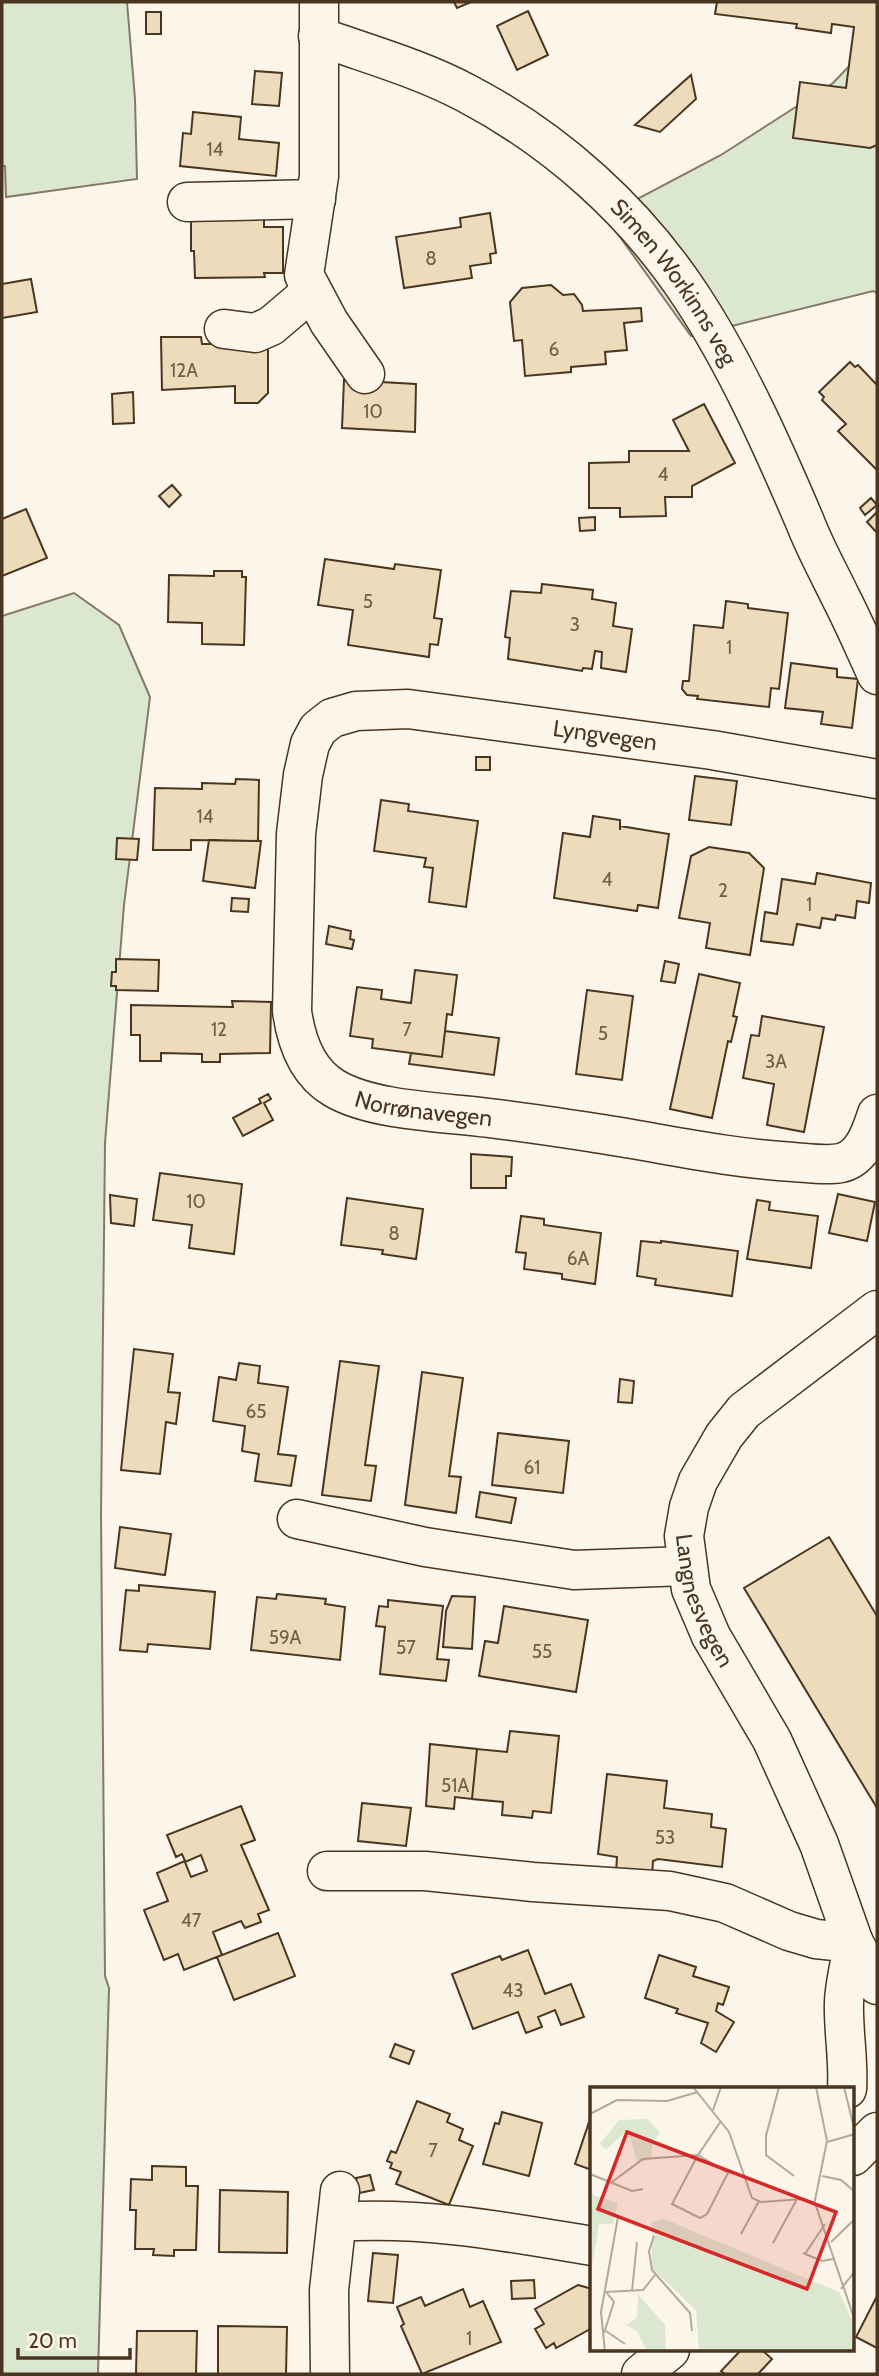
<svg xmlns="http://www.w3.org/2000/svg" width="879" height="2376" font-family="Cabin,sans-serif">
  <rect width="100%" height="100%" fill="#fbf6e9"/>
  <!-- green -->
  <path fill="#dce7d0" stroke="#887966" stroke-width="2" d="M2,2H127L135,99L137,179L6,197L5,166H2Z
    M877,37V293L873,291L691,336L605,216L721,155L833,83Z
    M74,593L119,625L150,697L124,905L105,1143L101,1515L105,1976L109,1988L98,2374H2V616Z"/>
  <!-- building -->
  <path fill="#ecdcbc" stroke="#4a3520" stroke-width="2" fill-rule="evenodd" d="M454,2H471L457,8Z
    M717,2H877V145L870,148L793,138L800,82L846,88L854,27L832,24L831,33L796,28L797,24L715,14Z
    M528,11L548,55L517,70L497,26Z
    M146,12H161V34H146Z
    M255,71L282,73L279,106L252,104Z
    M691,75L696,99L660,132L635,125Z
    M193,112L241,117L239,139L279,143L276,176L180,166L183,133L191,134Z
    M490,213L496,253L490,254L491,263L470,266L472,278L404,288L396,237L461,227L460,218Z
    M264,214V227H283V273H264L265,277L195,278L194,251H191V215Z
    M31,279L37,312L2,318V284Z
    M551,285L563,295L574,294L582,305L583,311L641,308L642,321L624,323L627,350L605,352L606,364L571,367V372L525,376L522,340L514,341L510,302L522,288Z
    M161,337H201L202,344H254L268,346V393L258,403H235V386L162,390Z
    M850,362L855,367L858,365L877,385V470L838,431L846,424L822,400L824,397L819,392Z
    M344,380L416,384L415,432L342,428Z
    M133,392L134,423L113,424L112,394Z
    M704,404L735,463L692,486V497H665L666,516L620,517V508H589V463L629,462V451H689L673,420Z
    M172,485L181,495L169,507L159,496Z
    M871,498L877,505L865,515L860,508Z
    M26,509L47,558L2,576V519Z
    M877,512V533L867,522Z
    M595,517V530L580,531L579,518Z
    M325,559L394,569L395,564L441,570L434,618L442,619L438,645L430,644L429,657L348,645L353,610L318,605Z
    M214,571H242V577H246L244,645L202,644V623L168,622L169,575L214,576Z
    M542,584L593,590L592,599L616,603L613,626L632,629L626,672L601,668L602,652L595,651L592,669L583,668L582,671L508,659L510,638L505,637L511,591L541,593Z
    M726,601L748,604V608L788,613L779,689L771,688L769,707L697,699L698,696L687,695L682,689L683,681H689L694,625L723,628Z
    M791,663L837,669V677L858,679L852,728L821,724L823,712L785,708Z
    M476,757H490V770H476Z
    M695,776L737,781L731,825L689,820Z
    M236,779L259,780L258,841L191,840V850H153L155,788L202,789V783L235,784Z
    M381,800L409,804L408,811L478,821L466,907L429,902L433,868L424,867L426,858L374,851Z
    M593,816L620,820V830V826L669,834L658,908L638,905L637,911L554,898L563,833L590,837Z
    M117,838L139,839L137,860L116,859Z
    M209,840L261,841L255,888L203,881Z
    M709,847L749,853L764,868L750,955L706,948L710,923L679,918L691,856Z
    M817,873L871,883L869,903L857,901L855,918L836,915L835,920L822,918L820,928L797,924L793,945L761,941L765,912L777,914L782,879L815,884Z
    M232,898L249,899L248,912L231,911Z
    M329,926L351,931L350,939L354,940L352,949L326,944Z
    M116,959L159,960L158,991L116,990V986H111L112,972H116Z
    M665,961L679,964L675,983L661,981Z
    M415,970L457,975L452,1015L447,1014L442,1057L372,1048L373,1039L350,1036L357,987L382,990L381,999L411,1003Z
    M699,974L740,983L733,1016L737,1017L731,1042L728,1041L712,1118L670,1109Z
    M587,990L633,996L622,1080L576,1074Z
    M232,1001L271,1002L270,1053L220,1054V1062H202V1054L161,1053V1061H140V1035H131V1005L233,1007Z
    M762,1016L824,1027L804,1132L767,1125L774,1084L743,1078L751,1035L759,1036Z
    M445,1031L499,1038L494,1075L409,1064L411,1053L442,1057Z
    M268,1094L271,1099L264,1103L273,1120L243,1136L233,1118L261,1103L259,1099Z
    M471,1154L512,1157L511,1176H506V1188H471Z
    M160,1173L242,1184L234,1254L189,1248L192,1225L153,1220Z
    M838,1194L875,1202L867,1241L829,1233Z
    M110,1195L137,1199L134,1226L111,1223Z
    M347,1198L423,1209L416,1259L382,1254L383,1250L341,1245Z
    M757,1200L770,1202L769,1210L818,1216L811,1268L747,1259Z
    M521,1216L544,1219V1225L601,1233L595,1284L562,1279V1274L524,1269L526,1253L516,1252Z
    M641,1241L661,1243V1241L738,1251L732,1296L655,1285L656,1279L637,1276Z
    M134,1349L173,1354L168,1392L180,1393L176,1424L166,1422L160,1474L121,1470Z
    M340,1361L379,1366L365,1465L376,1466L371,1501L322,1495Z
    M239,1363L260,1366L258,1383L288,1387L278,1454L296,1456L291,1486L255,1481L259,1454L242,1451L245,1426L213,1421L219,1377L236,1380Z
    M422,1372L463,1378L449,1476L461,1477L456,1513L405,1505Z
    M620,1379L634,1381L632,1403L618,1402Z
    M498,1433L569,1441L563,1493L492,1485Z
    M480,1492L516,1498L511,1523L476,1517Z
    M120,1527L171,1534L165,1575L115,1568Z
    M829,1537L877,1616V1808L744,1588Z
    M139,1585L215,1592L210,1649L148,1644L147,1652L120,1650L126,1590L139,1591Z
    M277,1594L326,1599L325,1604L345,1607L340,1660L251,1650L257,1597L276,1599Z
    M452,1596L475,1597L472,1649L443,1647L446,1611Z
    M388,1600L443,1606L437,1659L449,1660L446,1681L380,1674L385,1627L376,1626L379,1606L388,1607Z
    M504,1606L588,1620L576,1692L479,1676L485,1641L498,1643Z
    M510,1731L559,1736L551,1813L533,1811L532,1818L502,1815L503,1802L472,1799L477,1749L507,1752Z
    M430,1744L477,1749L472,1799L455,1797L454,1809L426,1806Z
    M607,1774L667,1781L664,1808L712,1814L711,1827L726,1829L722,1867L658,1859L653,1861L652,1877L616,1872L617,1857L598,1854Z
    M362,1803L411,1808L406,1846L358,1841Z
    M241,1806L255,1840L241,1845L269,1910L258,1914L261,1922L245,1928L241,1921L213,1932L222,1955L184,1970L178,1954L164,1960L144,1910L168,1901L157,1873L185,1861L182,1854L176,1857L167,1835ZM201,1855L207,1871L191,1877L185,1862Z
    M278,1933L295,1976L234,2000L217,1957Z
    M528,1950L545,1994L571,1984L584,2017L561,2025L555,2010L538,2017L542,2027L526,2033L518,2012L473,2029L452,1974L500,1956L502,1960Z
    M659,1955L696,1967L693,1976L729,1987L723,2005L718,2003L716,2011L734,2022L716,2052L701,2043L708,2023L676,2013L678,2009L645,1998Z
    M395,2044L414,2051L409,2064L390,2057Z
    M417,2101L450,2114L447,2122L463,2129L459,2140L473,2146L449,2205L396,2184L401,2172L390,2168L392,2163L387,2161L391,2151L396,2153Z
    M502,2112L542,2123L529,2176L483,2164L495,2123L499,2124Z
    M592,2113V2170L575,2164Z
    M152,2166L186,2167V2186H198L196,2250H174V2256L153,2255L154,2249H135L136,2210H130L131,2179L152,2180Z
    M370,2175L374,2190L359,2193L356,2178Z
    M220,2190L288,2192L287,2253L219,2252Z
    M373,2253L398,2255L393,2303L368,2301Z
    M534,2280L535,2298L512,2299L511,2281Z
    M578,2285L592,2289V2328L556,2348L554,2343L546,2348L535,2329L544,2324L535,2309Z
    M463,2289L470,2307L483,2301L501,2342L422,2374L401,2326L404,2324L397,2307L421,2297L425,2306Z
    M876,2298L877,2299V2348L856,2337Z
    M218,2326L287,2327L286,2374H218Z
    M137,2331H197L196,2374H136Z
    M741,2350H762L772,2359L758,2374H725L721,2371Z"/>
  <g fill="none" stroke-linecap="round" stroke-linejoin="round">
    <defs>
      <g id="minor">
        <path d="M319,2V176L304,275L329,322L365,374"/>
        <path id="s1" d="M318,36C367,54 419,68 466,93C556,140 635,211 691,296C736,364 773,447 805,522C815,548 829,573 841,598C854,623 865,649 877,675"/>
        <path d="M187,202L316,199"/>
        <path d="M224,329L255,333L271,326L311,292"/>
        <path id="s2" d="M877,779L712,750L408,709L356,711L332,718L318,729L310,744L303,775L296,834L292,1011C296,1040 307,1072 334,1088C372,1111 444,1112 489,1118C522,1122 556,1127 589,1132C657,1142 724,1158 793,1162C808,1163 826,1166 841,1163C863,1158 871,1132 877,1114"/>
        <path id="s3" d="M877,1310L744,1411L724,1436L698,1481L689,1507L684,1536L691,1589L711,1636L772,1740L819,1844L854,1943L877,1985"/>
        <path d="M297,1519L425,1547L574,1570L687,1566"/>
        <path d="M327,1871H425L533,1882L670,1891L725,1903L789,1931L816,1939L854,1943"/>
        <path d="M847,2089C849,2060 843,2031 844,2002C845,1982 850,1962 854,1943"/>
        <path d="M853,2156L877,2132"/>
        <path d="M338,2222C424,2216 508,2232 592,2246"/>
        <path d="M330,2374L329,2290L340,2191"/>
        <path d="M641,2374L670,2350"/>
      </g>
    </defs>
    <!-- minor casing -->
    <use href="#minor" stroke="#4a3520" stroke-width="41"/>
    <!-- minor -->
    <use href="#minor" stroke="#fbf6e9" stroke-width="38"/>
  </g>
  <g text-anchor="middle" stroke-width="5" stroke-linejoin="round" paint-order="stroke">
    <!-- number labels -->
    <g font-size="19" fill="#725f47">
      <text x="215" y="156">14</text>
      <text x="431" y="265">8</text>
      <text x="554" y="356">6</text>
      <text x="184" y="377">12A</text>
      <text x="373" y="418">10</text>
      <text x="663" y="481">4</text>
      <text x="368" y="608">5</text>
      <text x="575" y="631">3</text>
      <text x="729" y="654">1</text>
      <text x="205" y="823">14</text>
      <text x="607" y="886">4</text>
      <text x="723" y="897">2</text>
      <text x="809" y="911">1</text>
      <text x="219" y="1036">12</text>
      <text x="407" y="1036">7</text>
      <text x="603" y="1040">5</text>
      <text x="776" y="1068">3A</text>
      <text x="196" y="1208">10</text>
      <text x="394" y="1240">8</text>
      <text x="578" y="1265">6A</text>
      <text x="256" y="1418">65</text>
      <text x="532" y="1474">61</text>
      <text x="285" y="1644">59A</text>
      <text x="406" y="1654">57</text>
      <text x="542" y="1658">55</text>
      <text x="455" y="1792">51A</text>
      <text x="665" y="1844">53</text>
      <text x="191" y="1927">47</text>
      <text x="513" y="1997">43</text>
      <text x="433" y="2157">7</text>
      <text x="469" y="2345">1</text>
    </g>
    <!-- street labels -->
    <g font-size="23" fill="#4a3520" stroke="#fbf6e9">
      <text dy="8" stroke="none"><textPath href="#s1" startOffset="444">Simen Workinns veg</textPath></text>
      <text transform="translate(605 735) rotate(8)" y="8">Lyngvegen</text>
      <text dy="8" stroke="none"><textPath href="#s2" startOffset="1038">Norrønavegen</textPath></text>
      <text dy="8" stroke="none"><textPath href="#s3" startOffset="376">Langnesvegen</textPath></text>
    </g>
  </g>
  <!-- overview -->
  <g transform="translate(590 2087)">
    <rect width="264" height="264" fill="#fbf6e9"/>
    <path d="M57,32L70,46L63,55L61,72L47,76L38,42L16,63L10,57L29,33ZM0,107L28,116L23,137H9L0,193ZM74,132L249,205L262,233L264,264H109L106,223L62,181V135ZM48,207L75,238L76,264H57L47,244L36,238L47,231Z" fill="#dce7d0"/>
    <path fill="none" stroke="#b4a999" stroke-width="2" d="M103,0L139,45L162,111L171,115L213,112L225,116L265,234M189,0L176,49V68L204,89M254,0L265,45M123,23L131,0M0,27L27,13L77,14L108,5M237,55L265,47M108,68L138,86L117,127L110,131L82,117ZM0,87L42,104L53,102M232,89L251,93L265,105M22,95L53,72L108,68L131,34M224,118L237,54L226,0M151,147L169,114M64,149L59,164L62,183L100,226L102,244M241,155L265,132M183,156L207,112M213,166L232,174L243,172M215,167L235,137M251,202L265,184M42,204L47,155M15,205L53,203L65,188M16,244L35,257M14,246L24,215L16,205M15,265L11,225L28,130"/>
    <path fill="#d62828" fill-opacity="0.15" stroke="#d62828" stroke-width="3.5" d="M37,45L246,125L217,202L8,122Z"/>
    <rect width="264" height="264" fill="none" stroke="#4a3520" stroke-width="3.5"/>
  </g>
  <!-- border -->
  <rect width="879" height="2376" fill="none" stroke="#4a3520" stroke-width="7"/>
  <!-- scale -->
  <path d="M18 2348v10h112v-10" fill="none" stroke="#4a3520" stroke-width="3.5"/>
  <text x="28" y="2348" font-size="21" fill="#4a3520" stroke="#fbf6e9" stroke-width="5" paint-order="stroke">20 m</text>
</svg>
